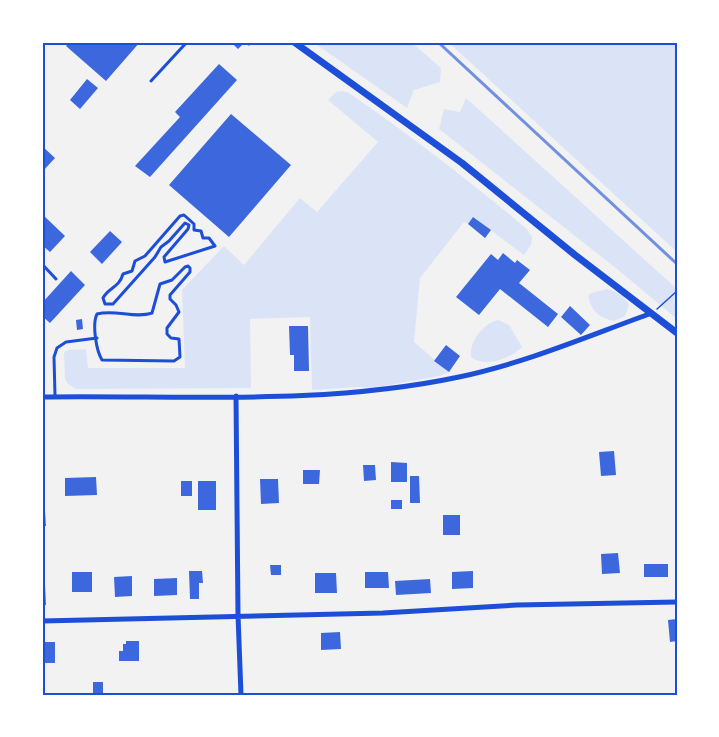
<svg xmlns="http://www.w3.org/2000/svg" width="719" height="737" font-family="'Roboto Condensed',sans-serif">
  <rect width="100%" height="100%" fill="#f2f2f2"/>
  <!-- green -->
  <path fill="#dbe4f7" d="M313,42H411L441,68L440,82L414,90L407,108Z
    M448,42H677V252Z
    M342,91L349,93C411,136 470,181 527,229L532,237L531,245L524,255L473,217L468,224L464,222L420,278L414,342L449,372L439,376L373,388L360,387L312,390L310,317L250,319L251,388L84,389H76L67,383L65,379L64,352L68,350L86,349L88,368H185L182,290L224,246L244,265L300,198L317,212L378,142L328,100L336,92Z
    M466,98L677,289V319L617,269L439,129L444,109L460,112Z
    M607,289C616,291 625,297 629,305L625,316L614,321C598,317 592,312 588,296L591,293Z
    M498,320L509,325L522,347C511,359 484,368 471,357C469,342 483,323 498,320Z"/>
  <!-- building -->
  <path fill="#3d67dc" d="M70,42H140L106,81L66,46Z
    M231,42H252L249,46L245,42L238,49Z
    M219,64L237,80L150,177L135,166L180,117L175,112Z
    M87,79L98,88L80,109L70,100Z
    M231,114L291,165L229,237L169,185Z
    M42,146L55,158L42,172Z
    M42,214L65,236L50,252L42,245Z
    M473,217L491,230L485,238L468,224Z
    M110,231L122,242L102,264L90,252Z
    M503,253L515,263L517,260L530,270L519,283L558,314L548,327L500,289L479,315L456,297L491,254L498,260Z
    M71,271L85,285L50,323L42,316V303Z
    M570,306L590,325L581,335L561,317Z
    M82,319L83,329L77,330L76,320Z
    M289,326H308L309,371H294V355H290Z
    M446,345L460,356L449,372L434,361Z
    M614,451L616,475L601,476L599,452Z
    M391,462L407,463V482H391Z
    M363,465H375L376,480L364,481Z
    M303,470H320L319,484H303Z
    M410,476H419L420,503H410Z
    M96,477L97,495L65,496V478Z
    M260,479H278L279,503L261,504Z
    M181,481H192V496H181Z
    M198,481H216V510H198Z
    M391,500H402V509H391Z
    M42,511H45L46,526H42Z
    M443,515H460V535H443Z
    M618,553L620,573L602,574L601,554Z
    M644,564H668V577H644Z
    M270,565H281V575H271Z
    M189,571H202L203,583H199V599H190Z
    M473,571V588L452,589V572Z
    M72,572H92V592H72Z
    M365,572H388L389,588H365Z
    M315,573H336L337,593H315Z
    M132,576V596L115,597L114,577Z
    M177,578V595L154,596V579Z
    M430,579L431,593L396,595L395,581Z
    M42,585H45L46,605L42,606Z
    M677,619V641L670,642L668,620Z
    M340,632L341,649L321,650V633Z
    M126,641H139V661H119V651H123V644H126Z
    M42,642H55V663H43Z
    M93,682H103V695H93Z"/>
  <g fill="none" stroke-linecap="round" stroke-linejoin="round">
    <!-- path -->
    <path stroke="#1d4ed8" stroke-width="1.5" d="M657,309L677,291"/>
    <!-- service -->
    <path stroke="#1d4ed8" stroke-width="3" d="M151,81L187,42
      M184,215L194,224V230L201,231L203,238H209L215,246L165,262L164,257L188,229L189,225L185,223L169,241L161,247L155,257L113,304H105L103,298C109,287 119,288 123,274L132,271L135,261L145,256L180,216Z
      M42,264L56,279
      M188,266L190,268V272L170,295V299L176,305L179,312L167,328V334L171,338L179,339L180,357L174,361L102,360C96,350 92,324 97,314C115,309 135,319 152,313L160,284L172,280L185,267Z
      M55,396L54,357L57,348L66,342L97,338"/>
    <!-- minor -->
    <path stroke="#1d4ed8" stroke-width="5" d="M236,396L238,615L241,695
      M42,397C181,395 322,406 459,377C526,363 588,336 652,313
      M42,621L383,613L517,605L677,602"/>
    <!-- tertiary -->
    <path stroke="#1d4ed8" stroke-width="7" d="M294,42L462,163L575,255L677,333"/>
    <!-- rail -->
    <path stroke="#7290e2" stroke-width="3" d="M438,42L677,264"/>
  </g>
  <!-- border -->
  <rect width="719" height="737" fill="none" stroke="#ffffff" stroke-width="87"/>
  <rect x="44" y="44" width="632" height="650" fill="none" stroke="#1d4ed8" stroke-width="2"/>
</svg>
